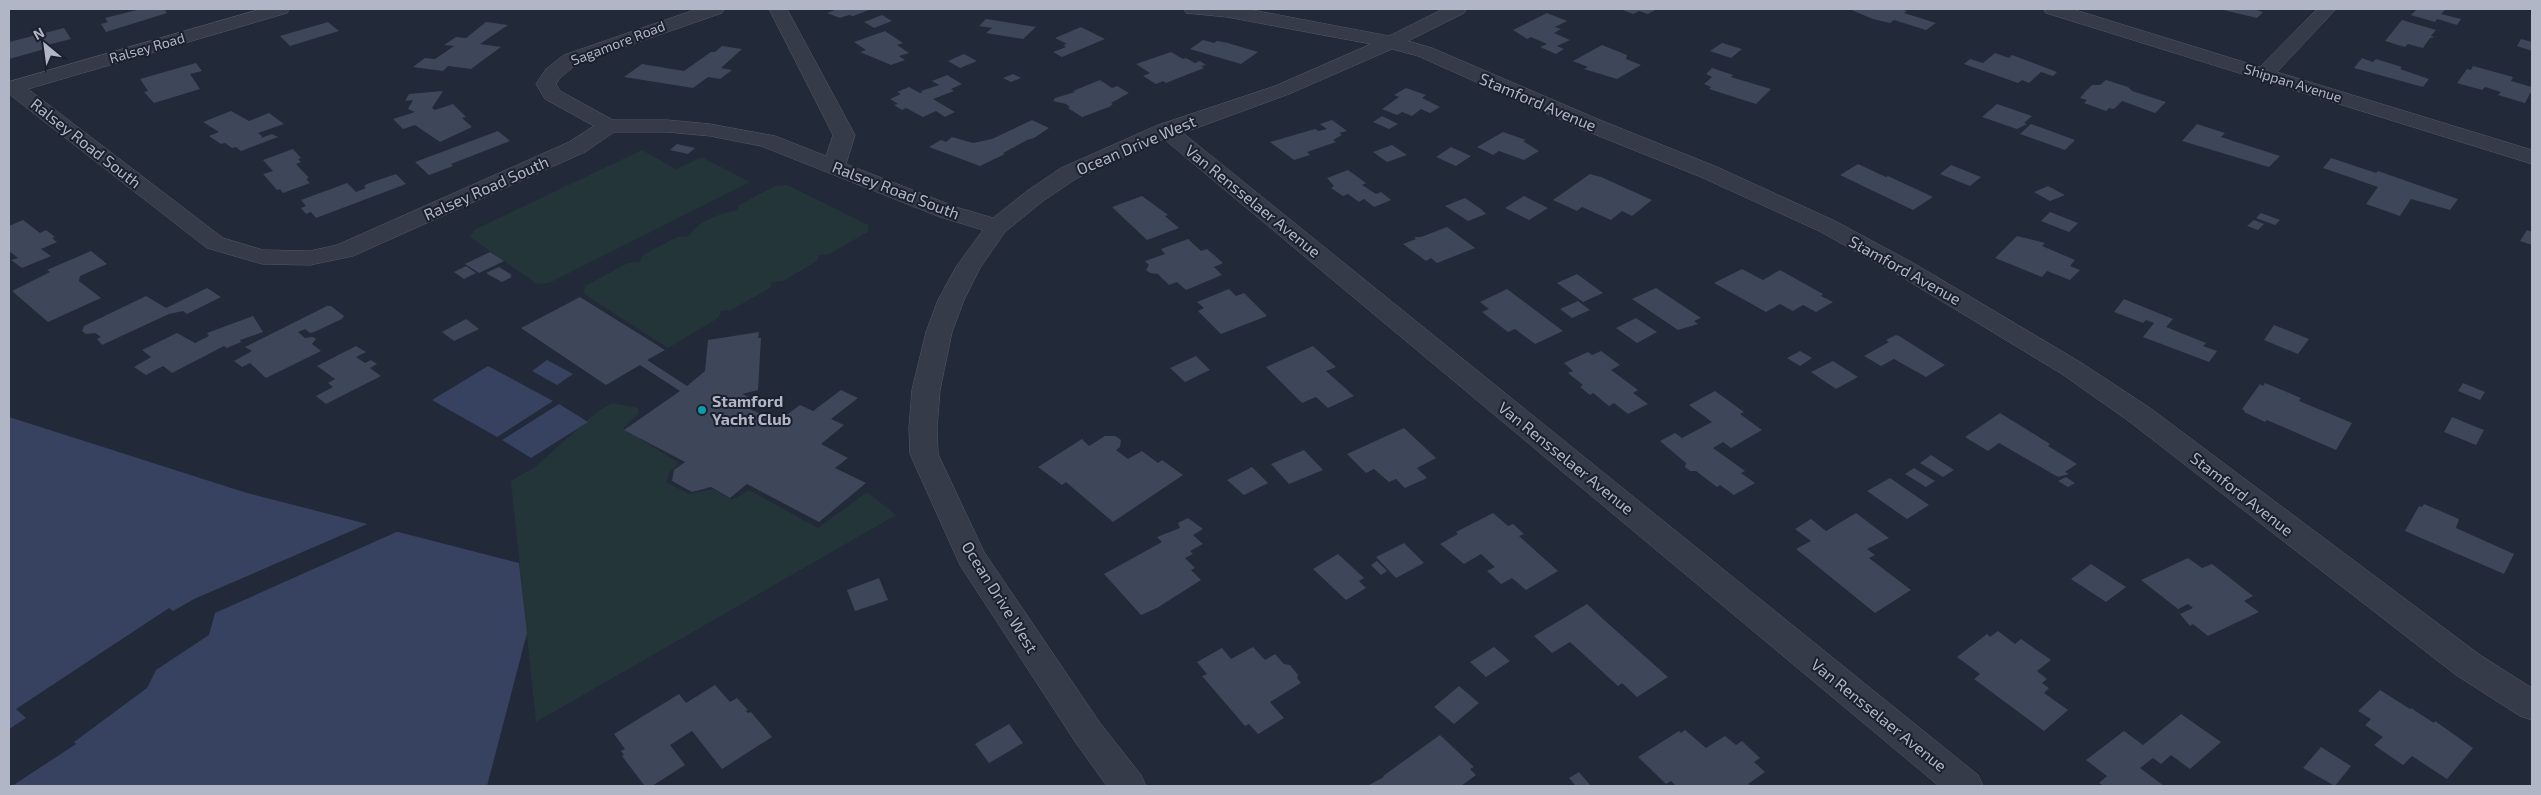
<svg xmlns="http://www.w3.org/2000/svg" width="2541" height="795" font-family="'Exo 2',sans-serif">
  <rect width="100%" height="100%" fill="#222939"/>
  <!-- green -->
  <path fill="#24353a" d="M642,150L676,169L702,157L750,182L549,283L537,284L470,237L474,230Z
    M787,185L868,225V232L829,254L819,255L817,261L783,281L772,282L770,288L731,310L721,311L718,318L668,348L584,294L585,286L628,263L640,262L643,255L677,237L689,236C696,222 722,212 737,211L739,205L775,186Z
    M613,403L638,408V414L623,428L679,463L669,473L666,482L689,494L713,489L732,500L749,490L818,528L867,492L896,515L536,722L511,481L535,467L598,411Z"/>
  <!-- water -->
  <path fill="#364260" d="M547,360L573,374L557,385L532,371Z
    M488,366L553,401L497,437L432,400Z
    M559,404L588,422L531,458L502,440Z
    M9,417L247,493L519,563L527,633L487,786H9Z"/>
  <!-- pier -->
  <path fill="#222939" d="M372,522L401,530L215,613L209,635L156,670L147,688L74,742L76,744L12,786H9V729L26,718L16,709L169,608L173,611L194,599Z"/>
  <!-- building -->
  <path fill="#3e4659" d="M141,9H164L167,13L106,32L101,24L108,22L105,18Z
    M833,9H872L853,16L849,15L840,18L827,13L835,10Z
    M1620,9H1657L1648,14L1639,11L1633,14Z
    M1849,9H1900L1907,11L1904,13L1936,23L1926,30L1894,20L1890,23L1873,19Z
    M2219,9H2253L2263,12L2257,18Z
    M2417,9H2446L2441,14L2461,19L2457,25L2437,19L2435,22L2411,15Z
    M1547,13L1567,21L1555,27L1561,29L1554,33L1570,40L1557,46L1564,49L1556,54L1540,47L1547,44L1531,37L1527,39L1513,30Z
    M882,15L892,21L874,28L864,22Z
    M986,19L1036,27L1023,39L986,33L992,28L979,26Z
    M2402,20L2436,30L2431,36L2435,37L2430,38L2423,48L2408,44L2405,47L2385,41Z
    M328,22L339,31L290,46L280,36Z
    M486,22L508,25L480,44L501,47L471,69L448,66L443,71L413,67L425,58L435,59L454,46L444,45L456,37L466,38Z
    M1081,27L1105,39L1062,57L1053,52L1066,47L1063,45L1067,44L1055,38Z
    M64,28L71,39L43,46L45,49L9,59V42Z
    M885,31L903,43L897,45L909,53L899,56L905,60L891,65L860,52L866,50L854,42Z
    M2521,39L2532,42V51L2517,46Z
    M1203,40L1214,43L1217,41L1228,43L1258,52L1241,64L1190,49Z
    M1722,43L1742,49L1731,58L1710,51Z
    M1602,45L1627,55L1626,59L1641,65L1617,79L1584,69L1588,67L1573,61Z
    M722,46L742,49L721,68L732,70L720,79L708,77L693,88L624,77L642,64L684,71L711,52H715Z
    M1171,52L1183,59L1186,58L1195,63L1200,61L1206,65L1201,66L1204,68L1166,83L1163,81L1156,84L1143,76L1150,73L1136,64Z
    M1995,53L2009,58L2012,55L2057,72L2053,76L2041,72L2029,83L2022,80L2018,83L1964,64L1970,59L1983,63Z
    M964,54L977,61L960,68L948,61Z
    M2362,58L2373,62L2376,59L2402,67L2400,69L2429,79L2423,87L2354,68Z
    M196,63L202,71L190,74L200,89L154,103L144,92L148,91L140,79Z
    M2473,66L2513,77L2511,81L2532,87V90L2525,103L2498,95L2501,92L2485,87L2482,90L2457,83L2467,69L2471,70Z
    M1712,68L1733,75L1731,77L1771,89L1756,104L1709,89L1711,87L1704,84L1712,77L1706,74Z
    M1013,74L1021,78L1011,82L1003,78Z
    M947,75L962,84L951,89L954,91L933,99L955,112L945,117L936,111L923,117L906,108L902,110L894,105L898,104L890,99L901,94L897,92L909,87L920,93L923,92L921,91L939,85L932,81Z
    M1100,80L1112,88L1117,86L1129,93L1111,103L1113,104L1109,107L1082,117L1068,108L1070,107L1066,104L1053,101L1055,98L1075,92L1073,91Z
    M2106,80L2128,87L2132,91L2166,102L2155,113L2122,101L2114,109L2109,108L2106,111L2084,103L2087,100L2080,98L2085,92L2092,85H2100Z
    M1406,88L1426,95L1422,98L1440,107L1430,113L1421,109L1412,116L1402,112L1397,115L1382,109L1399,97L1394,95Z
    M443,91L432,108L435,110L453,104L466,117L462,118L472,127L440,142L415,125L403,129L393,119L415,112L408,109L413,100L405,101L409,94Z
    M1997,104L2032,116L2024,123L2027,124L2017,129L1982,117Z
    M231,111L249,121L269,113L284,124L258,133L262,136L261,138L272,134L278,137L241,151L236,147L232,148L225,143L221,144L209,136L219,132L203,122Z
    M1382,116L1398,124L1389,129L1373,122Z
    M1032,120L1049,128L1034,138L1027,140L1003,153L1005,154L980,166L929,147L941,140L946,142L952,137L973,143L992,139Z
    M1332,120L1347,131L1339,133L1342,135L1333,140L1336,142L1307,152L1310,155L1294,160L1270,142L1315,129L1319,131L1327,129L1320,124Z
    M2031,124L2075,140L2065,150L2020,134Z
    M2197,124L2225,133L2221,137L2280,156L2269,167L2182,141Z
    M498,131L510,141L451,164L453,166L429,175L415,162Z
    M1503,132L1526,140L1523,141L1539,151L1524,160L1499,151L1493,155L1477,147Z
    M677,144L695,148L688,154L670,150Z
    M1392,145L1407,155L1387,162L1373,152Z
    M1451,147L1471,156L1456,166L1436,157Z
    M293,149L301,158L298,159L301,162L296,164L309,178L306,179L310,183L283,193L280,189L277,190L263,174L273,171L263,160Z
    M2331,158L2376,173L2378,171L2458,199L2450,210L2411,199L2400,216L2366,204L2378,187L2323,168Z
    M1858,164L1886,177L1888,176L1933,197L1913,210L1840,175Z
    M1951,165L1981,177L1970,186L1940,174Z
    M1348,170L1366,183L1362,185L1376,194L1381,192L1391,200L1374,207L1364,199L1359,202L1348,194L1343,196L1331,188L1334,186L1327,178Z
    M396,174L406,184L316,218L311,212L306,214L301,208L306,206L301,200L347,183L356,192L366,188L364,186L367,184Z
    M1590,174L1601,177L1652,200L1632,216L1622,211L1611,220L1582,207L1577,211L1553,200Z
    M2048,186L2065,195L2050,201L2034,192Z
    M1142,196L1168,215L1165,216L1179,228L1147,240L1112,207Z
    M1524,196L1548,208L1529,220L1505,208Z
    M1465,198L1481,209L1486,214L1468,221L1445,206Z
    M2050,212L2078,223L2069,232L2041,221Z
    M2261,213L2280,220L2275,225L2256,218Z
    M23,220L40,233L46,230L55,237L52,238L57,242L41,249L51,256L22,268L11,260L18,258L9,251V226Z
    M2254,220L2264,224L2258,230L2247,226Z
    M1447,227L1475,248L1437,263L1431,258L1426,261L1403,244L1416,239L1414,237H1421Z
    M2527,230L2532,232V245L2520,241Z
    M2017,236L2045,243L2042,246L2075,260L2070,266L2080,270L2070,280L2047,271L2042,277L1995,258Z
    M1188,239L1201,251L1207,249L1223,263L1214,267L1222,275L1186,290L1177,282L1169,285L1158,274L1150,273L1146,270L1149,265L1145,261L1165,254L1161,249Z
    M91,251L107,264L80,276L79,281L101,298L48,322L12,291L50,272L47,270Z
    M490,252L504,261L479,273L465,264Z
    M466,266L476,273L464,279L454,272Z
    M499,267L512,275L510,276L512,277L502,282L486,273Z
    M1742,269L1763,280L1780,270L1823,294L1821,296L1833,302L1816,312L1803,305L1793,311L1780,304L1766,312L1714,283Z
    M1577,274L1603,293L1583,302L1557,283Z
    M207,288L221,297L187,314L183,311L169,314L102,345L97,339L101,337L95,333L86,334L82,331L84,326L146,296L166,308Z
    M1656,288L1701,318L1694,321L1698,324L1678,330L1632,299Z
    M1229,289L1236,296L1244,293L1267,316L1221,334L1198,311L1204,308L1197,302Z
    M1507,289L1563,331L1535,344L1515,329L1508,332L1482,312L1489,309L1480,302Z
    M580,297L665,350L647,360L687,386L705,371L708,340L759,332L758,338H761L758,390L742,394L755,400L746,407L777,422L800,405L813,411L841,390L858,398L831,419L844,425L821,444L848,458L835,468L866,483L819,522L747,484L730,498L711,487L692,492L672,481L674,470L685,462L624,430L680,391L640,365L606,385L521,328Z
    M2124,299L2173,319L2166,327L2206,343L2203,346L2217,351L2209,362L2143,337L2154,323L2146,320L2143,323L2114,312Z
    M1578,301L1590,310L1572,318L1560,309Z
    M327,306H331L344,316L342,319L314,332L310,333L305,329L298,332L305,338L313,337L316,339L312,344L321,351L266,378L250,363L242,367L234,361L252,351L245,347Z
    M253,316L263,332L240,340L241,342L227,348L224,346L172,373L163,366L146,375L134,367L151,357L142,350L177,333L195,343L209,336L207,333Z
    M1636,318L1657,332L1637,343L1616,328Z
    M466,319L479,329L454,341L442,332Z
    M2274,325L2309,339L2298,354L2264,340Z
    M1896,335L1899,336L1945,365L1926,377L1894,359L1881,366L1864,356L1889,342L1886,340Z
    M356,346L366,352L356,357L365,363L371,360L377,364L370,368L381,376L326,404L316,396L333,387L328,383L335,379L317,366Z
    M1313,346L1336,367L1326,371L1354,396L1328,408L1316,397L1302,403L1266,367Z
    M1601,351L1620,365L1611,370L1638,390L1633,393L1648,404L1628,414L1614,403L1609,406L1593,393L1590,395L1580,387L1583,385L1568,373L1573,371L1564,363L1588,352L1592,355Z
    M1800,351L1812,358L1800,366L1787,358Z
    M1196,356L1210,370L1185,382L1170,368Z
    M1833,361L1858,377L1836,389L1811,372Z
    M2265,383L2301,398L2299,401L2352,423L2336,450L2267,420L2265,422L2244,412L2245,411L2242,409L2260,384L2263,386Z
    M2463,383L2485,392L2480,400L2458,391Z
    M1715,391L1744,412L1740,414L1762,430L1731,448L1723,442L1713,448L1745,471L1741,473L1755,483L1734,495L1720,485L1717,487L1696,471H1690L1685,467L1686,463L1660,441L1675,433L1682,438L1712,422L1689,405Z
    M2000,413L2050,444L2048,446L2077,464L2065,472L2069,474L2058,477L1999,443L1988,451L1965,437Z
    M2452,417L2484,430L2476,445L2444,432Z
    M1404,428L1436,458L1417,468L1427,478L1405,488L1396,479L1389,482L1374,469L1366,473L1347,454Z
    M1105,436H1115L1121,440L1120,447L1116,450L1128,459L1142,451L1158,463L1162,460L1183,475L1113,522L1066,482L1062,485L1038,467L1082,439L1089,446Z
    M1304,450L1323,470L1289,484L1271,464Z
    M1931,455L1954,470L1943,477L1920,463Z
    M1252,467L1268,483L1244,495L1227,480Z
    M1914,468L1935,481L1926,487L1905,474Z
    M2066,477L2075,483L2068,487L2058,481Z
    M1890,478L1929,505L1907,519L1867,491Z
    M2424,504L2459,519L2456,528L2514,554L2504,574L2405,531L2419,506L2422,507Z
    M1493,513L1508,526L1513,524L1524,534L1519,536L1558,571L1526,590L1512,578L1501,584L1487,571L1495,567L1481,554L1464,564L1440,544L1458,534L1456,532Z
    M1856,513L1889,538L1867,549L1875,555L1869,558L1911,590L1875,613L1796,549L1811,541L1795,529L1811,519L1826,531Z
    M1188,518L1203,529L1193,535L1203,544L1190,551L1193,554L1185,558L1195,568L1191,570L1201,580L1157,608L1141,615L1104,574L1162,542L1157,537L1180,528L1178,523Z
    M1404,543L1424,563L1396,578L1376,557Z
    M1338,554L1364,578L1359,581L1366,588L1346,600L1313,569Z
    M2188,558L2202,568L2212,564L2253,596L2244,601L2259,612L2208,636L2193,624L2190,626L2180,614L2193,608L2188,604L2178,609L2141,580Z
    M1377,561L1387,571L1381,575L1371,565Z
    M2091,564L2126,587L2106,602L2071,579Z
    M879,578L888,600L855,611L847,590Z
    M1587,604L1603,619L1668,677L1637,697L1622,683L1618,686L1570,642L1552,653L1534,636Z
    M1998,631L2015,644L2021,639L2051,660L2037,671L2047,679L2042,683L2049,688L2044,693L2068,710L2044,731L1974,679L1980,674L1957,657L1987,634L1990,637Z
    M1253,647L1265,660L1275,654L1284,664L1290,665L1298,675L1297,678L1301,683L1270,702L1284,718L1258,734L1249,724L1245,726L1202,676L1207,674L1197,662L1222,648L1231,659Z
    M1494,647L1510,661L1486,677L1470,662Z
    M715,685L730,702L737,698L748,710L746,711L748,713L751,712L772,737L722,769L692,731L670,745L685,765L652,786L644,785L622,756L624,755L621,751L625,749L614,734L679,694L686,703Z
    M1459,686L1479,703L1454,724L1434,707Z
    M2380,690L2410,709L2411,708L2434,723L2435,721L2473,748L2447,779L2412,756L2403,765L2374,745L2383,737L2365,725L2371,719L2358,711Z
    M2181,714L2221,742L2190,769L2171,755L2161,764L2153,758L2140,768L2164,786H2104L2099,783L2107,776L2086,760L2124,731L2143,745Z
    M1009,724L1023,743L989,763L975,744Z
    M1685,730L1706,748L1725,736L1736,745L1742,741L1760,758L1754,762L1765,772L1748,784L1751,786H1676L1671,781L1666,784L1638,757L1679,731L1681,733Z
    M1440,735L1474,767L1470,769L1476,775L1461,786H1367L1384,777L1383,776Z
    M2321,747L2351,766L2335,786L2303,768Z
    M1579,772L1591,786H1576L1569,778Z"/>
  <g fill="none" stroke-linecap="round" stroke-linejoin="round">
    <defs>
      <path id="street" d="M261,9H289L287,13L28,89L223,238L263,250L310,251L337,245L569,142L594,126L545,99L536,84L546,69L564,55L697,9H724L722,13L578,63L561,77L556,84L560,91L613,120H667L710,124L775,136L826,156L833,135L769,9H787L855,135L846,164L956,207L993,218L1027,191L1061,168L1158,125L1275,86L1371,44L1227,17L1186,13L1184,9H1247L1389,36L1443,9H1466L1464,13L1408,41L1432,48L1600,120L1717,167L1835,221L1915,264L2080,362L2150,408L2480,655L2532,688V720L2520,716L2456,675L2130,422L2062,374L1897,274L1819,231L1701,177L1584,130L1418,56L1392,49L1289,94L1183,133L1978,775L1983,786H1939L1164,139L1077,178L1043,201L1005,232L980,268L964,300L952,332L940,390L937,428L938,454L984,552L1100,723L1141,775L1146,786H1107L1076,743L960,565L910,454L909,428L912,390L926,332L938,300L956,267L983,230L940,217L761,146L710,136L667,132H614L585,152L353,256L310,265L262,264L207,248L9,94V82Z
        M2044,9H2072L2260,67L2317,9H2336L2277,72L2532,150V164L2046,13Z"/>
    </defs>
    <!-- street casing -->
    <use href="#street" stroke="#535967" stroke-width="1"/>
    <!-- street -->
    <use href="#street" fill="#353b49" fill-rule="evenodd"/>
  </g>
  <!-- markers -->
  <circle fill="#0f9aa8" stroke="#1b202e" stroke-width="2" cx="702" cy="410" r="5"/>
  <g text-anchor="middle" stroke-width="4" stroke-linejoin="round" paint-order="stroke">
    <!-- far-street labels -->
    <g font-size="14" fill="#b0b6c6" stroke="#1b202e">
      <text transform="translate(618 43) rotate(-21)" y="5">Sagamore Road</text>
      <text transform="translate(147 48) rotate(-16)" y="5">Ralsey Road</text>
      <text transform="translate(2293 83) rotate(17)" y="5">Shippan Avenue</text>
    </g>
    <!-- street labels -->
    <g font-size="16" fill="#b0b6c6" stroke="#1b202e">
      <text transform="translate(1538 102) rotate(23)" y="6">Stamford Avenue</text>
      <text transform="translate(86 143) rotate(38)" y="6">Ralsey Road South</text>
      <text transform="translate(1136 145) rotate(-23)" y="6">Ocean Drive West</text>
      <text transform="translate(486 188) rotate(-24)" y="6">Ralsey Road South</text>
      <text transform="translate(896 190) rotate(21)" y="6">Ralsey Road South</text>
      <text transform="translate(1253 201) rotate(39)" y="6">Van Rensselaer Avenue</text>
      <text transform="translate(1905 270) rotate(29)" y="6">Stamford Avenue</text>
      <text transform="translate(1566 458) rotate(39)" y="6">Van Rensselaer Avenue</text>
      <text transform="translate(2242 494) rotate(38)" y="6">Stamford Avenue</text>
      <text transform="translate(1000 597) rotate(58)" y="6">Ocean Drive West</text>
      <text transform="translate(1879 715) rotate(39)" y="6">Van Rensselaer Avenue</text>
    </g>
    <!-- poi labels -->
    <g font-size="16" font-weight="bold" fill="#b0b6c6" stroke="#1b202e" text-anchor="start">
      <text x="712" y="407">Stamford<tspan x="712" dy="18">Yacht Club</tspan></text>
    </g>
  </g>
  <!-- border -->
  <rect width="2541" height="795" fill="none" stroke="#b0b6c6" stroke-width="20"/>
  <!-- north arrow -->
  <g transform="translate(45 45) rotate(331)" stroke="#1b202e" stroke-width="4" paint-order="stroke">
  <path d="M0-4L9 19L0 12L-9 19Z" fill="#b0b6c6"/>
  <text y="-8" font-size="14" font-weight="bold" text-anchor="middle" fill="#b0b6c6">N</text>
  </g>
</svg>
